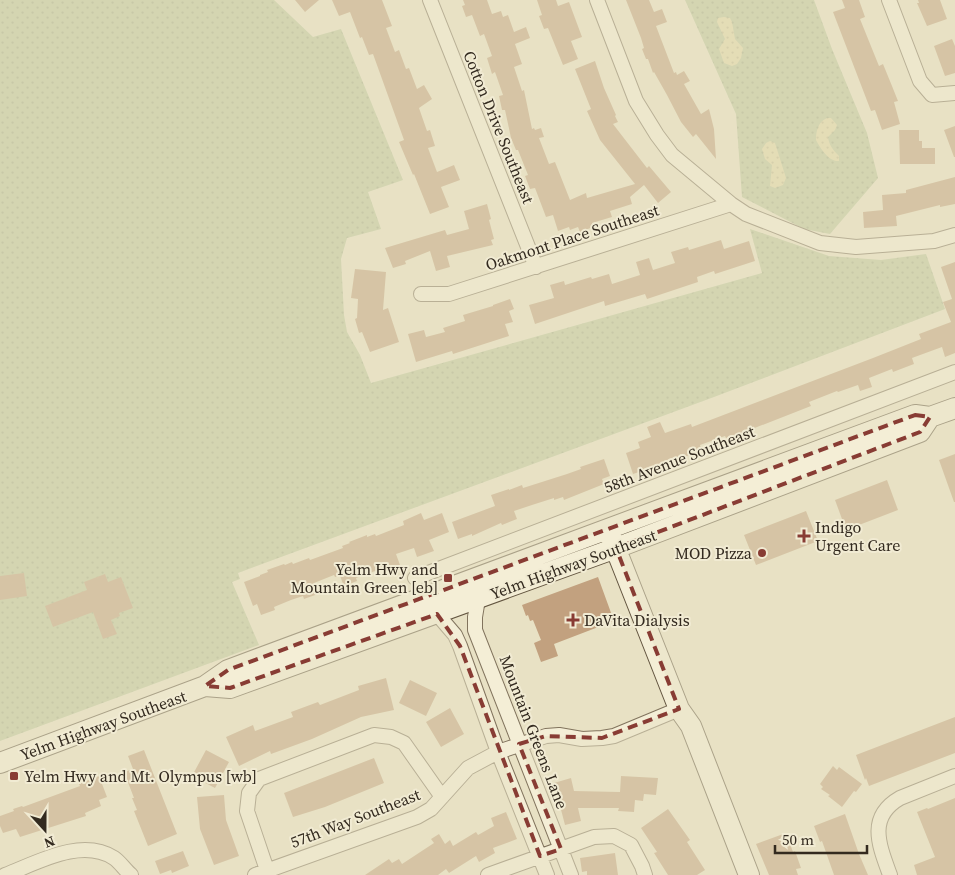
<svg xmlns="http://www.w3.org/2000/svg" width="955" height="875" font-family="'Source Serif 4',serif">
  <defs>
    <pattern id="grass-dots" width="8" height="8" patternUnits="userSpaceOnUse" patternTransform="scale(1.25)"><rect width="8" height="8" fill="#bcc59a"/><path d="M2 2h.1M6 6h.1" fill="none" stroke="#a2a984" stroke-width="1.8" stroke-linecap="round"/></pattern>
    <pattern id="sand-dots" width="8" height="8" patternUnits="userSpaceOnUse" patternTransform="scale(1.25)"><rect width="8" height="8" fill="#e1d7a5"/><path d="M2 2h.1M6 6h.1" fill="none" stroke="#c2b98e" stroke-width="1.8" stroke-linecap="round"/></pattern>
  </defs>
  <rect width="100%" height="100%" fill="#e8e1c4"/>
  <!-- grass -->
  <path fill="url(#grass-dots)" d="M0,0H274L313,37L341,29L403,180L368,192L381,229L347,238L341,259L344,315L347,332L360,355L371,383L762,273L750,229L829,256L881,260L926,254L945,309L714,397L238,573L240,579L232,582L259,645L0,741Z
    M685,0H814L832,49L867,133L878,178L830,234L804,229L742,197L736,114Z"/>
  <!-- sand -->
  <path fill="url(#sand-dots)" d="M724,17L730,18L732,22L735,39L743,48L741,58L737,64L732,66L724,63L719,49L725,39L717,22L718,18Z
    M827,118H831L837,125L835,130L828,137C829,145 833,150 839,156V161C829,162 821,149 816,140C816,131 818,122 827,118Z
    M770,141L775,143L786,178L783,185L775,188L770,186L772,165L765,159L762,149L766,143Z"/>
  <!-- building -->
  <path fill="#c2a17f" d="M295,0H319L305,12Z
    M332,0H382L392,26L386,28L395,52L399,50L406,69L409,68L417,89L424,85L432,99L419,108L427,131L430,130L435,146L428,148L437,172L454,165L460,180L441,187L449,207L430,214L414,174L413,175L399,142L404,140L373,54L369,55L362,37L360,38L350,12L339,16Z
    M463,0H487L492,14L501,11L503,17L508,15L514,32L526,27L530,38L515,44L522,64L514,67L522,91L524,90L532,129L534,128L535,130L541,128L544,137L539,138L549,164L555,162L570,200L586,193L587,198L635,184L600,140L587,111L591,109L575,69L595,61L604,88L616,115L615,116L618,122L613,124L647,168L649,166L671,192L658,203L644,185L630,197L632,204L610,211L612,217L592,223L593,227L580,232L578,227L570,230L569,227L558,231L553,215L546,217L535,188L530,189L525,176L528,175L518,150H516L511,138L505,110H502L499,96L503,95L495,72L492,74L487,58L492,56L484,34L480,36L472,15L466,17L462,6L465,5Z
    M537,0H556L558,6L569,2L582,37L571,41L578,59L563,65L548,28L544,29L539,16L542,15Z
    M626,0H649L654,12L662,9L667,22L656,26L674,73L676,72L677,75L684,71L690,81L684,84L701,114L709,109L714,129L716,159L696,134L693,137L681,122L667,95L654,72L653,73L648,59H646L642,49L644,48L641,38Z
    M842,0H859L865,17L860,19L879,66L883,64L892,86L898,101L894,102L900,124L882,130L875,110L871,111L833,12L845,8Z
    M918,0H940L947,19L927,26L917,3H919Z
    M952,39L955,46V73L945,76L934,46Z
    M955,126V157H954L944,130Z
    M899,130H919V141H922V148H935V164H900Z
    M955,177V204L940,207V205L896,216L897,226L864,228L863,212L883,210L882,195L906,193V190Z
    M487,204L491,219L489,220L494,239L491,240L493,245L447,256L450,267L436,271L430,251L405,261L406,264L393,268L385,248L445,230L447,235L469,229L464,211Z
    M721,240L724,249L749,241L755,261L715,274L714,271L697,277L698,282L647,299L645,294L605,306L604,301L535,324L529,305L554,298L550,285L564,281L565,285L591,277L592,279L609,274L612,284L640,275L636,262L649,258L653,270L675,263L671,252L688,247L689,250Z
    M955,262V353L945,357L942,347L912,358L914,364L893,372L892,369L869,378L872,387L860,391L858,385L838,392L837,391L809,402L811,406L747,431L748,433L735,437L734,435L726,438L725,436L700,445L702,451L633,474L626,453L640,448L638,442L651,437L647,427L660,422L665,433L691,424L692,427L873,358L921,339L919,334L951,322L943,302L952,299L941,267Z
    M355,269L386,272L383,310L388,308L399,342L370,352L362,332L359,333L355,319L357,318L358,299L351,298Z
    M510,299L514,309L509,311L513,322L505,324L509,336L453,354L452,351L416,362L408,334L424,330L426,337L445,332L443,328L465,321L463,315L493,306V305Z
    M955,454V502H954L939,460Z
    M604,459L610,476L602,479L604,484L564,500L563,497L554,500V498L532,505L514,511L517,519L502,525L501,523L472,536V534L458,539L452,522L495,506L491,495L509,489V490L522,485L523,488L567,474L581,469L580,467Z
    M887,480L898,510L846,530L835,500Z
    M806,511L818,541L756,565L744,535Z
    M421,513L424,520L442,513L449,532L429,540L434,551L417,557L414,548L396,554L400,565L387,570L386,567L356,578L357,581L344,586L340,576L335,577L334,575L314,583L318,594L304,599L303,596L291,600L274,607L275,610L261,615L257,604L253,606L244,582L260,576V575L268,572L267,570L284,564L285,565L292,562L293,564L309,558L310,560L343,548L342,546L350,543L349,542L367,535V537L375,534L376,536L404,525L403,521Z
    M24,573L27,596L0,600V576Z
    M105,574L108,582L121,577L133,608L119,613L120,616L111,620L117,634L103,639L93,612L53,627L45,606L87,590L84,582Z
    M598,577L614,621L554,644L558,656L541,662L534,643L541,640L533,620L530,621L528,615L526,616L522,605Z
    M386,678L394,710L361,717L312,739L271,754L270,751L239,766L226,737L253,725L255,731L293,717L291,712L318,702L320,705L359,690L358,686Z
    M410,680L437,693L426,716L399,703Z
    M450,708L464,734L441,747L426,722Z
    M955,717V753L869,786L866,778L865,780L856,755Z
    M144,750L177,834L148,846L134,811L137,810L132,798H134L124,772L133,769L128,756Z
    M206,750L229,762L215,788L192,776Z
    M374,758L384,783L325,807L293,817L284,793Z
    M833,766L837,770L839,767L862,784L856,792L854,791L842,807L828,796L830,795L821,789L823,787L820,784Z
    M99,776L107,797L99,800L101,806L85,813L86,816L20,837L16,829L3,833L0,826V816L14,811L13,809L22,806L23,807L80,786L79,784Z
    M621,776L658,778L656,795L644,794L643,801L635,800L634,812L618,811L619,808H578L581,821L565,825L554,783L571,778L574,791L620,792Z
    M224,795L226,820L239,856L214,865L200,829L197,797Z
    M955,798V875H917L914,865L935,857L917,812L927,808L928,809Z
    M668,809L690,840L687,842L705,870L697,875H668L654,853L657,852L641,828Z
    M506,812L517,839L493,848L495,853L479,862L476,856L449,873L446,869L438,875H365L389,859L392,863L399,859L402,864L434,843L431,839L439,834L445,844L450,840L453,846L476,832L478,835L494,826L491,818Z
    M845,814L859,854L868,875H834L822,841L820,842L814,826Z
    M786,833L793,852L795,851L801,868L796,869L798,875H769L756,844Z
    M183,851L189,866L172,873L171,870L160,874L155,861Z
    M615,853L618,875H587V871L582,872L580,858Z"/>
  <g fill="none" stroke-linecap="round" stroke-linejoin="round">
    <defs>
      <path id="street" d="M430,0L536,267
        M597,0L636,101L657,135L672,155L731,204L746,214L820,243L856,247L934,241L955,235
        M889,0L920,81L932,95L955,93
        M421,294H449L731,204
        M415,578L955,372
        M478,599L475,617V630L571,875
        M437,614L455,635L460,646L498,752L547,875
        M267,870L247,811L249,793L259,779L374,735L391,737L404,743L442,797
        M5,875C37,863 81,837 114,858C120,862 125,870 131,875
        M255,875L417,817L431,809L468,768L498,752L546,736L559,735L582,739L602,738L614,736L679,709
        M488,875L594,837L614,836L631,845L642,866L645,875
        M890,875C879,845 867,817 900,798L955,776"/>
      <path id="secondary" d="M611,537L679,709L691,726L749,875
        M205,686L230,688L616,548L920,432L930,417
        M0,763L205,686L228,670C457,586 686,501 915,415L930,417L955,408"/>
    </defs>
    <!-- street casing -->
    <use href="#street" stroke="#81735d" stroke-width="16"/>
    <!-- secondary casing -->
    <use href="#secondary" stroke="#635540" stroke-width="22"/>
    <!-- street -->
    <use href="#street" stroke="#f4eed6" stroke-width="14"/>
    <!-- secondary -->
    <use href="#secondary" stroke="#f4eed6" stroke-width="20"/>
  </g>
  <!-- marked area -->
  <path d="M0 0H955V875H0ZM915,415L930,417L920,432L616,548L679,709L602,738L546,736L519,744L561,849L540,856L460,646L437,614L230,688L205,686L228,670Z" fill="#e8e1c4" fill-opacity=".55" fill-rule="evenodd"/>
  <path fill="none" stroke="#883c34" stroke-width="4" stroke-dasharray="10 6" stroke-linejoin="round" d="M915,415L930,417L920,432L616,548L679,709L602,738L546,736L519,744L561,849L540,856L460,646L437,614L230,688L205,686L228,670Z"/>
  <!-- markers -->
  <g fill="#883c34" stroke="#f1ebd3" stroke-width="2">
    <path d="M801.5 528.5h5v5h5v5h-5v5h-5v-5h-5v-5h5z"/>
    <circle cx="762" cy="553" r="5"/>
    <rect x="443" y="573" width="10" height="10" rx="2.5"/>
    <path d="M570.5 612.5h5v5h5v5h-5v5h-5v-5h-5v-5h5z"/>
    <rect x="9" y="771" width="10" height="10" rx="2.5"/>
  </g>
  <g text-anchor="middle" stroke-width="4" stroke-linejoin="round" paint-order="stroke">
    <!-- street labels -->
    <g font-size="16" fill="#332a1f" stroke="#f1ebd3">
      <text transform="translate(499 127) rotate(68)" y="6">Cotton Drive Southeast</text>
      <text transform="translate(572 237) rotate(-18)" y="6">Oakmont Place Southeast</text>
      <text transform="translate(679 459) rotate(-21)" y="6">58th Avenue Southeast</text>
      <text transform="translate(573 564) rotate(-20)" y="6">Yelm Highway Southeast</text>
      <text transform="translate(103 725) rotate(-20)" y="6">Yelm Highway Southeast</text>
      <text transform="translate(534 732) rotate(69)" y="6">Mountain Greens Lane</text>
      <text transform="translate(355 818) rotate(-21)" y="6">57th Way Southeast</text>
    </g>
    <!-- poi labels -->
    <g font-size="16" fill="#332a1f" stroke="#f1ebd3" text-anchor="start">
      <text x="815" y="533">Indigo<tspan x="815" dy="18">Urgent Care</tspan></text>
      <text x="752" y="559" text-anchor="end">MOD Pizza</text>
      <text x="438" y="575" text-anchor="end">Yelm Hwy and<tspan x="438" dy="18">Mountain Green [eb]</tspan></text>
      <text x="584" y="626">DaVita Dialysis</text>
      <text x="24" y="782">Yelm Hwy and Mt. Olympus [wb]</text>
    </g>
  </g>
  <!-- north arrow -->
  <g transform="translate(45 830) rotate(159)" stroke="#f1ebd3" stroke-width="4" paint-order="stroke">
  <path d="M0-4L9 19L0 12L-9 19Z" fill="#332a1f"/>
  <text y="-8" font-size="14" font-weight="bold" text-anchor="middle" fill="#332a1f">N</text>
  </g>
  <!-- scale -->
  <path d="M775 845v8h92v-8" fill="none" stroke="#332a1f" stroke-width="2.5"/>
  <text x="782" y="845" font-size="15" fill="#332a1f" stroke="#f1ebd3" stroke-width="4" paint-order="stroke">50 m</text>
</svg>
